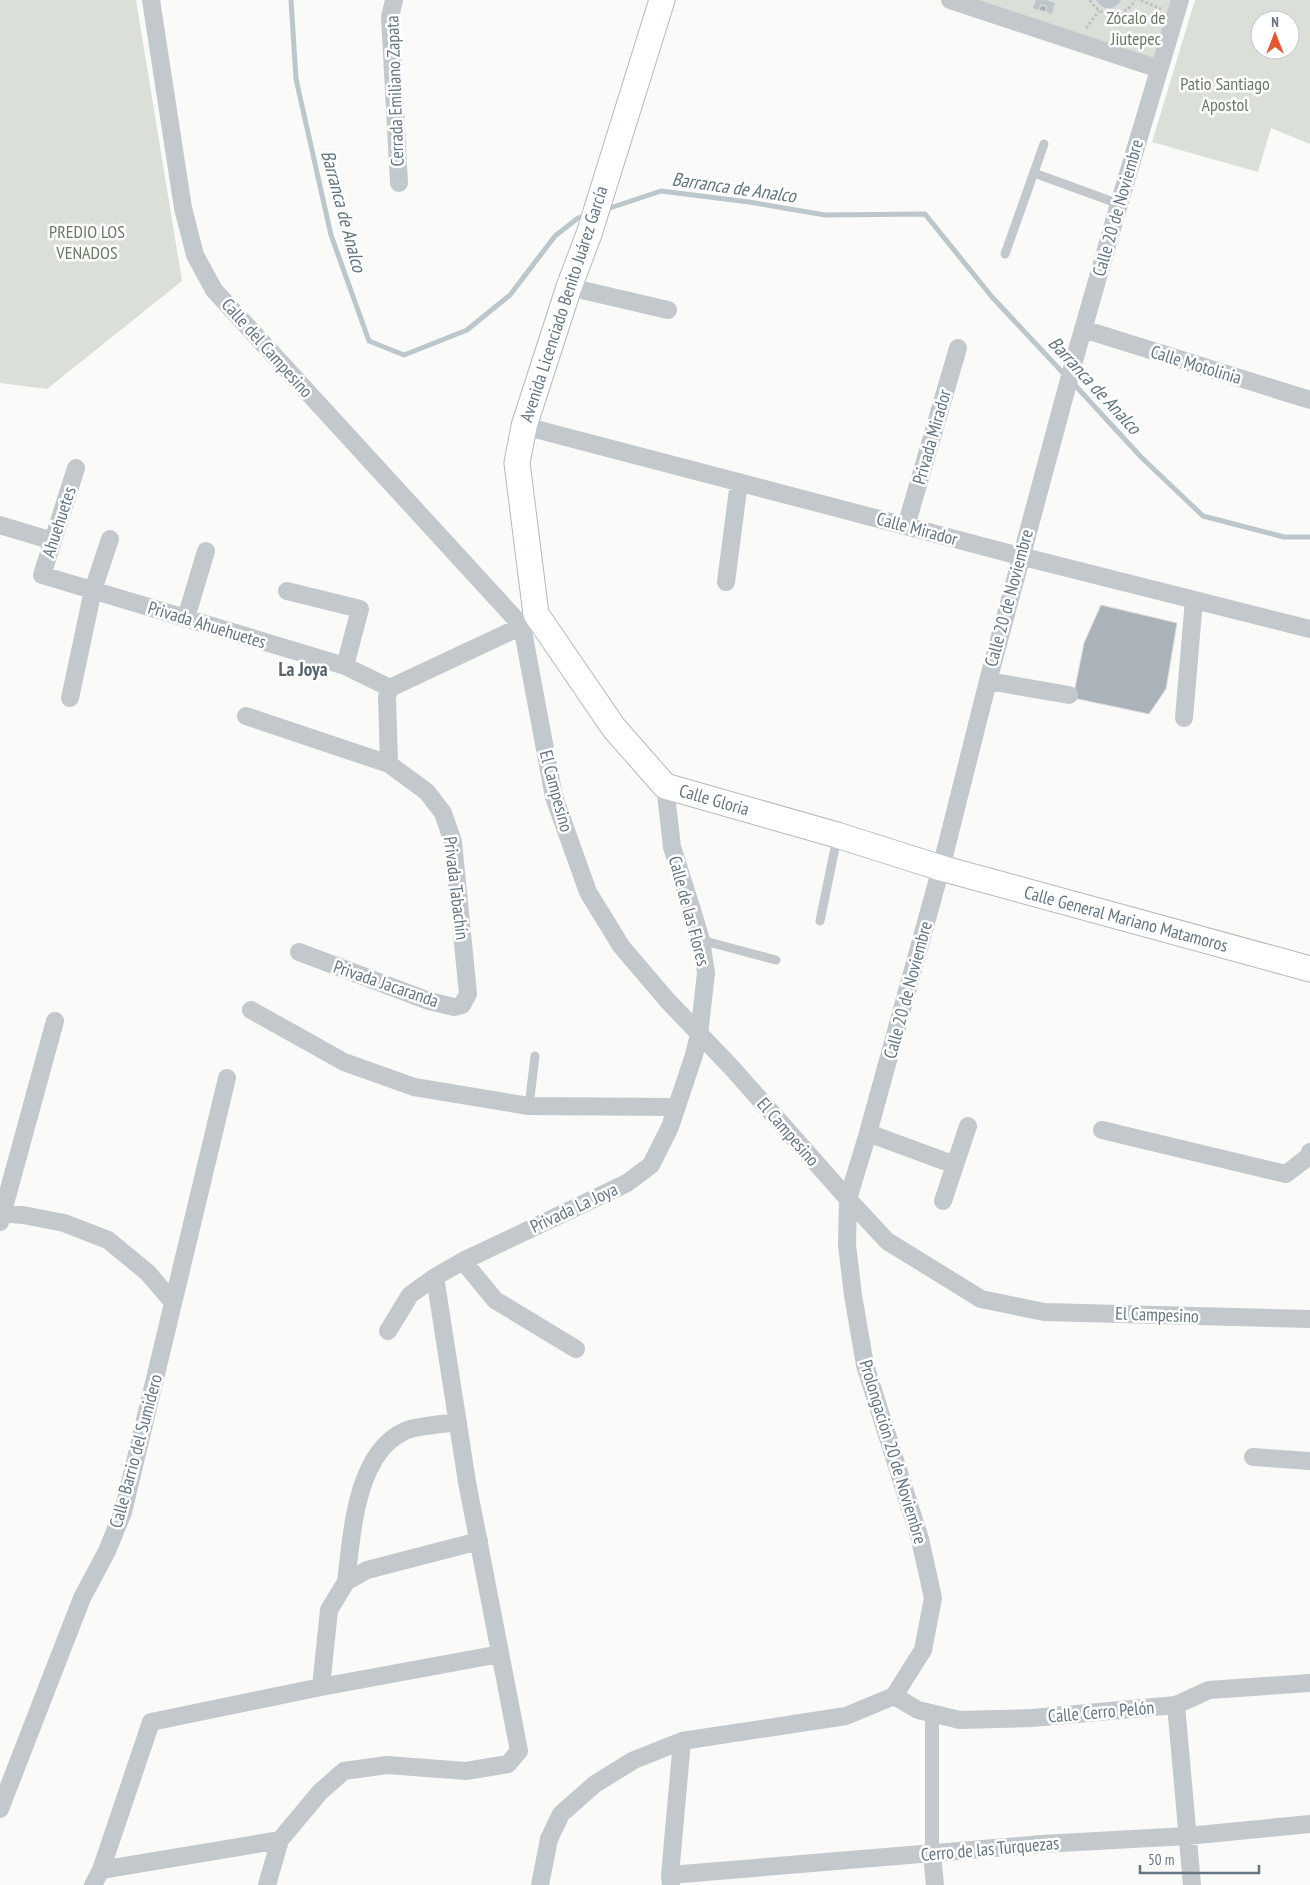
<svg xmlns="http://www.w3.org/2000/svg" width="1310" height="1885" font-family="'PT Sans Narrow',sans-serif">
  <rect width="100%" height="100%" fill="#fafaf8"/>
  <!-- green -->
  <path fill="#dadfd7" fill-rule="evenodd" d="M0,0H136L182,281L47,389L0,383Z
    M965,0H1179L1156,64Z
    M1195,0H1310V144L1271,128L1258,172L1152,142ZM1260,20H1290V50H1260Z"/>
  <!-- water -->
  <path fill="#bbc7cb" d="M1036,0H1046L1055,3L1052,14L1046,12L1047,6L1041,4L1039,10L1033,8Z
    M1096,0H1121C1115,11 1103,11 1096,0Z"/>
  <g fill="none" stroke-linecap="round" stroke-linejoin="round">
    <!-- stream -->
    <path stroke="#bbc7cb" stroke-width="5" d="M291,0L296,79L331,235L369,341L404,355L467,330L510,295L555,236L578,218L587,215
      M604,210L661,191L749,202L825,215L925,214L992,297L1065,375
      M1073,383L1141,457L1203,516L1284,537H1310"/>
  </g>
  <!-- building -->
  <path fill="#aab3b9" stroke="#dcdcda" d="M1041,5L1047,7L1045,12L1039,10Z
    M1101,605L1177,623L1166,689L1149,714L1073,698L1084,643Z"/>
  <g fill="none" stroke-linecap="round" stroke-linejoin="round">
    <defs>
      <path id="secondary" d="M662,0L589,234L569,287L524,426L517,463L536,614L614,728L665,786L837,835L941,868L1310,969"/>
    </defs>
    <!-- secondary casing -->
    <use href="#secondary" stroke="#b3babf" stroke-width="27"/>
    <!-- path -->
    <path stroke="#bbbfc2" stroke-width="3" stroke-dasharray="2.5 2.5" stroke-linecap="butt" d="M1090,0C1101,19 1124,19 1135,0
      M1141,0L1161,9
      M1086,28L1099,11"/>
    <!-- service -->
    <path stroke="#c3c8cc" stroke-width="9" d="M1034,173L1119,204
      M1005,254L1044,144
      M820,921L837,838
      M701,940L776,960
      M529,1106L535,1056"/>
    <!-- pedestrian -->
    <path stroke="#c3c8cc" stroke-width="14" d="M932,1714V1854"/>
    <!-- minor -->
    <path stroke="#c3c8cc" stroke-width="18" d="M151,0L183,208L195,255L214,290L522,626L554,797L588,892L621,946L667,1000L732,1068L848,1199L887,1241L981,1299L1044,1312L1310,1319
      M394,0L390,17L399,183
      M950,0L1159,69
      M569,287L668,310
      M1083,329L1310,400
      M524,426L1020,556L1310,629
      M76,468L42,575L345,666L390,688
      M0,525L53,541
      M906,526L958,348
      M726,582L739,482
      M287,591L360,609L345,666
      M186,618L206,551
      M988,681L1069,695
      M390,688L522,626L529,620
      M70,698L93,590L110,539
      M246,716L389,764
      M1184,718L1194,600
      M299,952L429,1001L454,1007L462,1005L468,994L453,842L443,813L427,792L389,764L387,697L390,688
      M251,1010L344,1062L414,1087L529,1106L677,1107
      M1102,1130L1286,1174L1309,1156L1310,1152
      M868,1133L955,1165
      M943,1201L968,1126
      M0,1213L23,1215L64,1223L108,1240L148,1273L173,1302
      M0,1222L55,1021
      M463,1261L495,1300L576,1349
      M388,1331L410,1295L435,1277L463,1261L627,1183L651,1165L670,1127L694,1055L699,1035L706,973L701,940L693,913L672,847L665,786
      M1253,1457L1310,1461
      M346,1582C352,1536 355,1453 405,1431C414,1426 446,1424 458,1422
      M321,1687L329,1610L346,1582L367,1570L479,1541
      M894,1696L923,1650L933,1598L920,1539L865,1365L853,1295L847,1245L848,1199L868,1133L941,868L988,681L1074,361L1119,204L1180,0
      M894,1696L918,1710L960,1720L1032,1718L1176,1705L1209,1690L1310,1683
      M1176,1705L1192,1885
      M0,1809L82,1598L107,1551L123,1512L227,1078
      M280,1840L101,1870L151,1722L321,1687L500,1654
      M932,1854L935,1885
      M670,1875L1042,1844L1187,1836L1310,1824
      M93,1885L101,1870
      M267,1885L280,1840L320,1792L344,1771L387,1765L466,1771L508,1764L519,1751L467,1482L435,1277
      M540,1885L549,1839L561,1814L595,1784L634,1760L682,1741L846,1716L894,1696
      M671,1885L670,1875L682,1741"/>
    <!-- secondary -->
    <use href="#secondary" stroke="#fff" stroke-width="25"/>
  </g>
  <g text-anchor="middle" stroke-width="5" stroke-linejoin="round" paint-order="stroke">
    <!-- park labels -->
    <g font-size="18" fill="#687a64" stroke="#fff">
      <text x="1136" y="24">Zócalo de<tspan x="1136" dy="21">Jiutepec</tspan></text>
      <text x="1225" y="90">Patio Santiago<tspan x="1225" dy="21">Apostol</tspan></text>
      <text x="87" y="238">PREDIO LOS<tspan x="87" dy="21">VENADOS</tspan></text>
    </g>
    <!-- street labels -->
    <g font-size="18" fill="#657683" stroke="#fff">
      <text transform="translate(395 91) rotate(-92)" y="6">Cerrada Emiliano Zapata</text>
      <text transform="translate(1118 208) rotate(-74)" y="6">Calle 20 de Noviembre</text>
      <text transform="translate(564 304) rotate(-72)" y="6">Avenida Licenciado Benito Juárez García</text>
      <text transform="translate(267 348) rotate(48)" y="6">Calle del Campesino</text>
      <text transform="translate(1196 365) rotate(17)" y="6">Calle Motolinia</text>
      <text transform="translate(932 437) rotate(-74)" y="6">Privada Mirador</text>
      <text transform="translate(59 522) rotate(-72)" y="6">Ahuehuetes</text>
      <text transform="translate(917 529) rotate(15)" y="6">Calle Mirador</text>
      <text transform="translate(1009 598) rotate(-75)" y="6">Calle 20 de Noviembre</text>
      <text transform="translate(207 625) rotate(17)" y="6">Privada Ahuehuetes</text>
      <text transform="translate(556 791) rotate(75)" y="6">El Campesino</text>
      <text transform="translate(714 800) rotate(16)" y="6">Calle Gloria</text>
      <text transform="translate(456 888) rotate(83)" y="6">Privada Tabachín</text>
      <text transform="translate(689 911) rotate(75)" y="6">Calle de las Flores</text>
      <text transform="translate(1126 919) rotate(15)" y="6">Calle General Mariano Matamoros</text>
      <text transform="translate(386 984) rotate(19)" y="6">Privada Jacaranda</text>
      <text transform="translate(908 990) rotate(-75)" y="6">Calle 20 de Noviembre</text>
      <text transform="translate(788 1132) rotate(49)" y="6">El Campesino</text>
      <text transform="translate(574 1208) rotate(-25)" y="6">Privada La Joya</text>
      <text transform="translate(1157 1315) rotate(2)" y="6">El Campesino</text>
      <text transform="translate(136 1451) rotate(-75)" y="6">Calle Barrio del Sumidero</text>
      <text transform="translate(893 1452) rotate(73)" y="6">Prolongación 20 de Noviembre</text>
      <text transform="translate(1101 1712) rotate(-5)" y="6">Calle Cerro Pelón</text>
      <text transform="translate(990 1849) rotate(-5)" y="6">Cerro de las Turquezas</text>
    </g>
    <!-- water labels -->
    <g font-size="19" font-style="italic" fill="#60757c" stroke="#fff">
      <text transform="translate(734 187) rotate(8)" y="7">Barranca de Analco</text>
      <text transform="translate(344 211) rotate(75)" y="7">Barranca de Analco</text>
      <text transform="translate(1095 385) rotate(47)" y="7">Barranca de Analco</text>
    </g>
    <!-- neighbourhood labels -->
    <g font-size="19" font-weight="bold" fill="#57646e" stroke="#fff">
      <text x="303" y="676">La Joya</text>
    </g>
  </g>
  <!-- north arrow -->
  <g transform="translate(1275 35)"><circle r="24" fill="#ffffff" stroke="#c1c8cd"/>
  <path d="M0-4L9 19L0 12L-9 19Z" fill="#e4572e"/>
  <text y="-8" font-size="14" font-weight="bold" text-anchor="middle" fill="#657683">N</text>
  </g>
  <!-- scale -->
  <path d="M1140 1865v8h119v-8" fill="none" stroke="#657683" stroke-width="2.5"/>
  <text x="1148" y="1865" font-size="15" fill="#657683" stroke="#ffffff" stroke-width="4" paint-order="stroke">50 m</text>
</svg>
